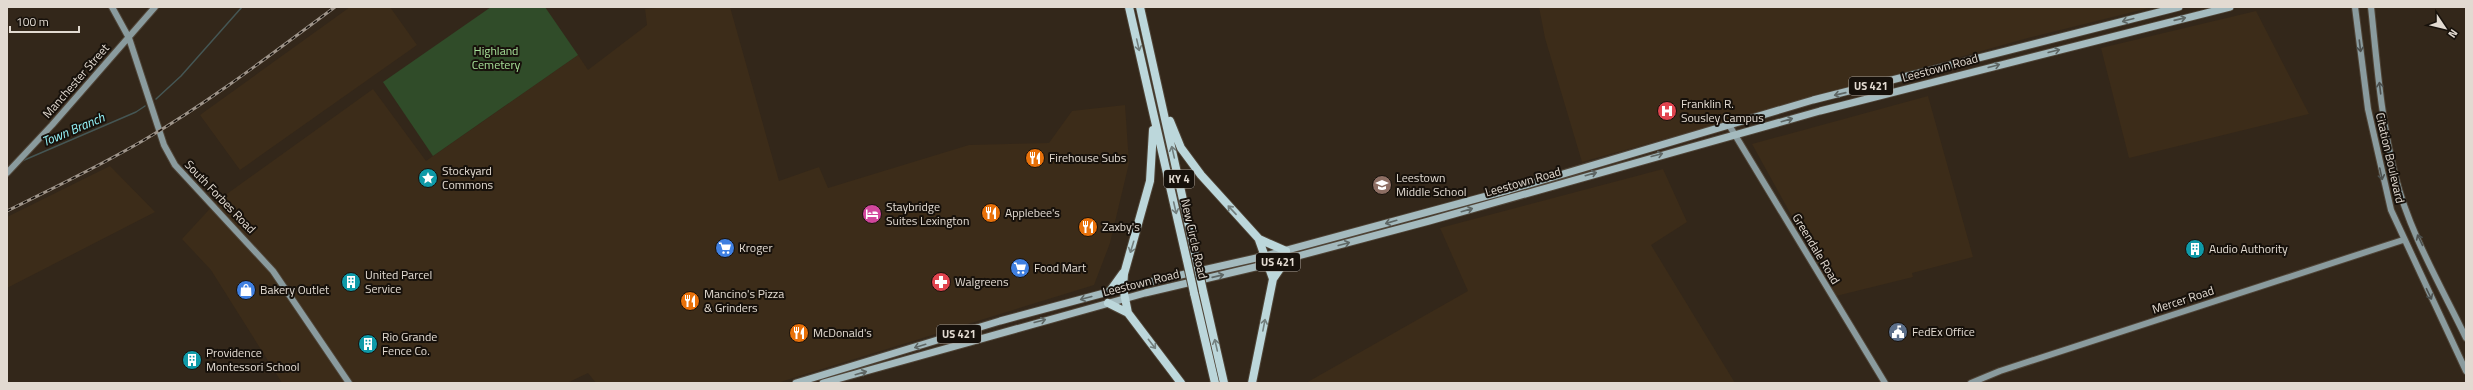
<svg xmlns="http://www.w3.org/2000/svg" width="2473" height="390" font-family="'Titillium Web',sans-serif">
  <rect width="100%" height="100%" fill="#33271a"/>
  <!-- built -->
  <path fill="#3c2c19" d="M350,7H390L417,45L240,170L200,115Z
    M667,7H730L779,181L819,167L828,188L969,145L1049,143L1072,111L1125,105L1129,163L1110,243L1094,285L777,383H596L588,373L567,383H282L211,270L182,239L217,201L373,89L426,161L578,55L588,70L647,25L645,9Z
    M1539,7H2153L2028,38L1582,162L1545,38Z
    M2256,11L2309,114L2129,158L2101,48Z
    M1928,96L1973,257L1912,273L1913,277L1836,296L1752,144Z
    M110,166L155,212L7,288V217Z
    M1663,169L1687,222L1651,245L1735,383H1306L1468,291L1440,228Z"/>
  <!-- green -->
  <path fill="#304c29" d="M491,7H545L578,55L433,156L383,82Z"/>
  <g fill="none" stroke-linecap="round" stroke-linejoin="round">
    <!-- stream -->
    <path stroke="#455654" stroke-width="1.5" d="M156,99L181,76L242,7
      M22,161L136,112L145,106"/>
    <defs>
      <path id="secondary" d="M112,7L129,38L164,145L175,165L273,271L349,383
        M2355,7L2368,109L2391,210L2466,371
        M2371,7C2377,63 2381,120 2395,175C2409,232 2441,286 2466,338
        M1729,125L1885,383
        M7,173L52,125L155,7
        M1971,383L2000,371L2403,240"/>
      <path id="primary" d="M796,383L1000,321L1123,288L1265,256L1509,190L1813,100L2179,7
        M823,383L1145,293L1268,264L1429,221L1820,111L2230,7"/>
      <path id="highway" d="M1129,7L1187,261
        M1140,7L1196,258
        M1170,121L1181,148L1201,175L1259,239L1286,251
        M1273,279L1286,260
        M1110,291L1123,273
        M1203,291L1224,383
        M1194,293L1215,383
        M1108,303L1128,313L1181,383
        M1128,313L1123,288L1124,274L1150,181L1153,130
        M1252,383L1273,279L1259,240"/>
    </defs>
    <!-- secondary casing -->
    <use href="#secondary" stroke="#4f4437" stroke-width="8"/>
    <!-- primary casing -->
    <use href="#primary" stroke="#4f4437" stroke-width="9"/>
    <!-- highway casing -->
    <use href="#highway" stroke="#4f4437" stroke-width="10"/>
    <!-- secondary -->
    <use href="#secondary" stroke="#8a9b9e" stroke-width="6"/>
    <!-- primary -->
    <use href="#primary" stroke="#a4babe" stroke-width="7"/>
    <!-- highway -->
    <use href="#highway" stroke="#bcd7db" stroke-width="8"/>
    <defs>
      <path id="rail" d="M7,211C53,188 100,166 144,140C211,101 273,53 335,7"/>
    </defs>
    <!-- rail casing -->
    <use href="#rail" stroke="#9e948a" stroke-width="3"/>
    <!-- rail -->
    <use href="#rail" stroke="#17110b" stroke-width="1.5" stroke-dasharray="4.5" stroke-linecap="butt"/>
    <defs>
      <path id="highway-bridge" d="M1196,258L1203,291
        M1187,261L1194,293"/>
    </defs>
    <!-- highway-bridge casing -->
    <use href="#highway-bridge" stroke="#4f4437" stroke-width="10" stroke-linecap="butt"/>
    <!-- highway-bridge -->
    <use href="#highway-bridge" stroke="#bcd7db" stroke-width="8"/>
  </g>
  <!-- one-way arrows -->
  <defs><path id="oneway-shaft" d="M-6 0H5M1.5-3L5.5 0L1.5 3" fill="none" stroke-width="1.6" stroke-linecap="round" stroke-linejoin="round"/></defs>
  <g stroke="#5e6664">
    <use href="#oneway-shaft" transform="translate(2180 19) rotate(-13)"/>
    <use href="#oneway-shaft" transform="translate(2128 20) rotate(165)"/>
    <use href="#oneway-shaft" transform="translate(2054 51) rotate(-14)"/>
    <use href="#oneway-shaft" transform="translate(1994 66) rotate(-15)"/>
    <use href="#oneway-shaft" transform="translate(1840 94) rotate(167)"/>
    <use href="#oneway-shaft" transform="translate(1787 120) rotate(-16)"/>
    <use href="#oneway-shaft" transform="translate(1657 155) rotate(-15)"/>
    <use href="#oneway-shaft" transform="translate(1591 174) rotate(-16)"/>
    <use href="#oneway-shaft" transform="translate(1467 210) rotate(-16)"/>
    <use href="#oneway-shaft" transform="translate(1391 222) rotate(164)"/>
    <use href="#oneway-shaft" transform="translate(1344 244) rotate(-15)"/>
    <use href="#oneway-shaft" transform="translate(1218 276) rotate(-13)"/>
    <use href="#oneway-shaft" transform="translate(1086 298) rotate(165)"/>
    <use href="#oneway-shaft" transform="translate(1040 321) rotate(-15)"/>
    <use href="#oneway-shaft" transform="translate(920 346) rotate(163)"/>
    <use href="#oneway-shaft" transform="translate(861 373) rotate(-16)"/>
  </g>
  <g stroke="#727e7d">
    <use href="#oneway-shaft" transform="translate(1138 45) rotate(77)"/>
    <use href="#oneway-shaft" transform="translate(1173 152) rotate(-103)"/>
    <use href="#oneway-shaft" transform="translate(1175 208) rotate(77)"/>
    <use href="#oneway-shaft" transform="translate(1232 210) rotate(-133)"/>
    <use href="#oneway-shaft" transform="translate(1132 247) rotate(107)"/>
    <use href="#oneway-shaft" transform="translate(1264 325) rotate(-79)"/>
    <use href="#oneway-shaft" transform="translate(1152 344) rotate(52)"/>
    <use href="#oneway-shaft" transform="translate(1216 345) rotate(-103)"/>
  </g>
  <g stroke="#4b4f4d">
    <use href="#oneway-shaft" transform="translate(2360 46) rotate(83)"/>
    <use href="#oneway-shaft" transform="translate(2380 88) rotate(-97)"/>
    <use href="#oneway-shaft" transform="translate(2381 174) rotate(78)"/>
    <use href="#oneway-shaft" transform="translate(2420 240) rotate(-115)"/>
    <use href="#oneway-shaft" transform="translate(2429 294) rotate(64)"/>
  </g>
  <!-- icons -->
  <defs>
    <symbol id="hospital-disc" viewBox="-11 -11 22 22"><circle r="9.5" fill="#e0444e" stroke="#17110b"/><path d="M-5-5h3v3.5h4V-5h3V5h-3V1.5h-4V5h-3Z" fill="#fff"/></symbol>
    <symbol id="restaurant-disc" viewBox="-11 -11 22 22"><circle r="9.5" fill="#e8710a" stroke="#17110b"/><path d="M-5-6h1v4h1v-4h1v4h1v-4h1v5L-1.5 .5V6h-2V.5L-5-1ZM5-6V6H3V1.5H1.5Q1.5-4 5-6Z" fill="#fff"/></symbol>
    <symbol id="sight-disc" viewBox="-11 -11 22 22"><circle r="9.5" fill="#0f9aa8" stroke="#17110b"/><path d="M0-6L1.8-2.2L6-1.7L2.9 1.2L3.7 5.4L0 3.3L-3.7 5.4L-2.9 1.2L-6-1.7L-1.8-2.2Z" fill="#fff"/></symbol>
    <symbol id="school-disc" viewBox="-11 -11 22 22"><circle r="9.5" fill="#8d6e63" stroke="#17110b"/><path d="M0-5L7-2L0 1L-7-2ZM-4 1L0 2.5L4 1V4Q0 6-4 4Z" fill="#fff"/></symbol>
    <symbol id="hotel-disc" viewBox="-11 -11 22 22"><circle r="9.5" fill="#d1479c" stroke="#17110b"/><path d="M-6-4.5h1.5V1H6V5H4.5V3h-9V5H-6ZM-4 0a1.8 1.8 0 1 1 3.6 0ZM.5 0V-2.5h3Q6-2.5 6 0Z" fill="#fff"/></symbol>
    <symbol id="supermarket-disc" viewBox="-11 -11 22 22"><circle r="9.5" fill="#3f7fe0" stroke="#17110b"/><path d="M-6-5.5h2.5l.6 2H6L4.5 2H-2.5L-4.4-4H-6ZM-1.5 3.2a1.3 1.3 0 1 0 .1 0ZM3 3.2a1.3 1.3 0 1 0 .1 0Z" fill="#fff"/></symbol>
    <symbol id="building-disc" viewBox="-11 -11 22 22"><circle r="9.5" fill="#0f9aa8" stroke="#17110b"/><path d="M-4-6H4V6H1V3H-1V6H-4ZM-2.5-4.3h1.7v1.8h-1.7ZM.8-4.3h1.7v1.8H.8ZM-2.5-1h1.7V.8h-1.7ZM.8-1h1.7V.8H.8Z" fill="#fff"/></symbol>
    <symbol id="pharmacy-disc" viewBox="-11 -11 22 22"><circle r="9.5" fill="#e0444e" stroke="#17110b"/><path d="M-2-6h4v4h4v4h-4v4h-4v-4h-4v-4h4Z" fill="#fff"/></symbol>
    <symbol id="shop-disc" viewBox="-11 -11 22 22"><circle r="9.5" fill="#3f7fe0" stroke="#17110b"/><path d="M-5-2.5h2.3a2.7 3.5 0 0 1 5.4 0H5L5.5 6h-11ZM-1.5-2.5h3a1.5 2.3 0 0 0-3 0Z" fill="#fff"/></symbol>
    <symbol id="civic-disc" viewBox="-11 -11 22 22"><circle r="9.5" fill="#5c6f8a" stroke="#17110b"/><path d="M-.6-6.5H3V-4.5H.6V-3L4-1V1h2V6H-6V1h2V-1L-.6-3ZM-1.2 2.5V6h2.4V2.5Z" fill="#fff"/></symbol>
  </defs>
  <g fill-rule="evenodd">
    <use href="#hospital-disc" x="1656" y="100" width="22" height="22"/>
    <use href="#restaurant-disc" x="1024" y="147" width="22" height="22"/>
    <use href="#sight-disc" x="417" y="167" width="22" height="22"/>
    <use href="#school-disc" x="1371" y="174" width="22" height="22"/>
    <use href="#restaurant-disc" x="980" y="202" width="22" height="22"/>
    <use href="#hotel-disc" x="861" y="203" width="22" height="22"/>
    <use href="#restaurant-disc" x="1077" y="216" width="22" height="22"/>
    <use href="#supermarket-disc" x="714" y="237" width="22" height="22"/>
    <use href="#building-disc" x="2184" y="238" width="22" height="22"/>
    <use href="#supermarket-disc" x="1009" y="257" width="22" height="22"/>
    <use href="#building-disc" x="340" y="271" width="22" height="22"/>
    <use href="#pharmacy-disc" x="930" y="271" width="22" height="22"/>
    <use href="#shop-disc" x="235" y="279" width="22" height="22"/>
    <use href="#restaurant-disc" x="679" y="290" width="22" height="22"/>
    <use href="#civic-disc" x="1887" y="321" width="22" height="22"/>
    <use href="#restaurant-disc" x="788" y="322" width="22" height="22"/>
    <use href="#building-disc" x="357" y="333" width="22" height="22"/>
    <use href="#building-disc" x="181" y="349" width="22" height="22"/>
  </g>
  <g text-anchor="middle" stroke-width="4" stroke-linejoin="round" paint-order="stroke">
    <!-- shield labels -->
    <g fill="#17110b" stroke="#a59e96" stroke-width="1">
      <rect x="1849" y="77" width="44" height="18" rx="3"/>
      <rect x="1164" y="170" width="30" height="18" rx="3"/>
      <rect x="1256" y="253" width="44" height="18" rx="3"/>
      <rect x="937" y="325" width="44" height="18" rx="3"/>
    </g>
    <g font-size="11" font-weight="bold" fill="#e2dad1">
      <text x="1871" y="90">US 421</text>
      <text x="1179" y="183">KY 4</text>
      <text x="1278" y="266">US 421</text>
      <text x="959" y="338">US 421</text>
    </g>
    <!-- park labels -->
    <g font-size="12" fill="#a7e199" stroke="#17110b">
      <text x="496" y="55">Highland<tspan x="496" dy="14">Cemetery</tspan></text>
    </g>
    <!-- street labels -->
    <g font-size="12" fill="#e2dad1" stroke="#17110b">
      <text transform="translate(1940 68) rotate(-15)" y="4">Leestown Road</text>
      <text transform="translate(76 81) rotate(-49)" y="4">Manchester Street</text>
      <text transform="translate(2390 158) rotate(77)" y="4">Citation Boulevard</text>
      <text transform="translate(1523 182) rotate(-16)" y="4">Leestown Road</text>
      <text transform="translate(220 197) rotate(46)" y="4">South Forbes Road</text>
      <text transform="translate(1194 239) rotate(77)" y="4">New Circle Road</text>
      <text transform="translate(1816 249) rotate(59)" y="4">Greendale Road</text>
      <text transform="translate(1141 283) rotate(-14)" y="4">Leestown Road</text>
      <text transform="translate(2183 300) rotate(-18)" y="4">Mercer Road</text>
    </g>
    <!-- poi labels -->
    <g font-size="12" fill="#e2dad1" stroke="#17110b" text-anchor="start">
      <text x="1681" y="108">Franklin R.<tspan x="1681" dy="14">Sousley Campus</tspan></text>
      <text x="1049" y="162">Firehouse Subs</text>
      <text x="442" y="175">Stockyard<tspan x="442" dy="14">Commons</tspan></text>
      <text x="1396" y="182">Leestown<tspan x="1396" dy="14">Middle School</tspan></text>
      <text x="886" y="211">Staybridge<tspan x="886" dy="14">Suites Lexington</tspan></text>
      <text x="1005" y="217">Applebee's</text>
      <text x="1102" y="231">Zaxby's</text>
      <text x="739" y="252">Kroger</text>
      <text x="2209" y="253">Audio Authority</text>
      <text x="1034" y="272">Food Mart</text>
      <text x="365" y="279">United Parcel<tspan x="365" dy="14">Service</tspan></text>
      <text x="955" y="286">Walgreens</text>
      <text x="260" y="294">Bakery Outlet</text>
      <text x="704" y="298">Mancino's Pizza<tspan x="704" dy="14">&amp; Grinders</tspan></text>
      <text x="1912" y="336">FedEx Office</text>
      <text x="813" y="337">McDonald's</text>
      <text x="382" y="341">Rio Grande<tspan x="382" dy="14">Fence Co.</tspan></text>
      <text x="206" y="357">Providence<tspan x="206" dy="14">Montessori School</tspan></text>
    </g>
    <!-- water labels -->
    <g font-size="13" font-style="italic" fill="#94f4fa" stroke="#17110b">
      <text transform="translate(73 129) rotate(-23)" y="5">Town Branch</text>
    </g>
  </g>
  <!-- border -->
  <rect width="2473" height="390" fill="none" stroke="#e2dad1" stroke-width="16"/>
  <!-- north arrow -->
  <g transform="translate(2445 28) rotate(125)" stroke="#17110b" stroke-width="3" paint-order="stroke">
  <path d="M0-3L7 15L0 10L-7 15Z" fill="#e2dad1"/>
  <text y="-6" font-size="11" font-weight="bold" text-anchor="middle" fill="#e2dad1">N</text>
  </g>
  <!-- scale -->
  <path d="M10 26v6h69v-6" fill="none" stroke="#e2dad1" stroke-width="2"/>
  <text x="16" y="26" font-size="12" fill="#e2dad1" stroke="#17110b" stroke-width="3" paint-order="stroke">100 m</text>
</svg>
